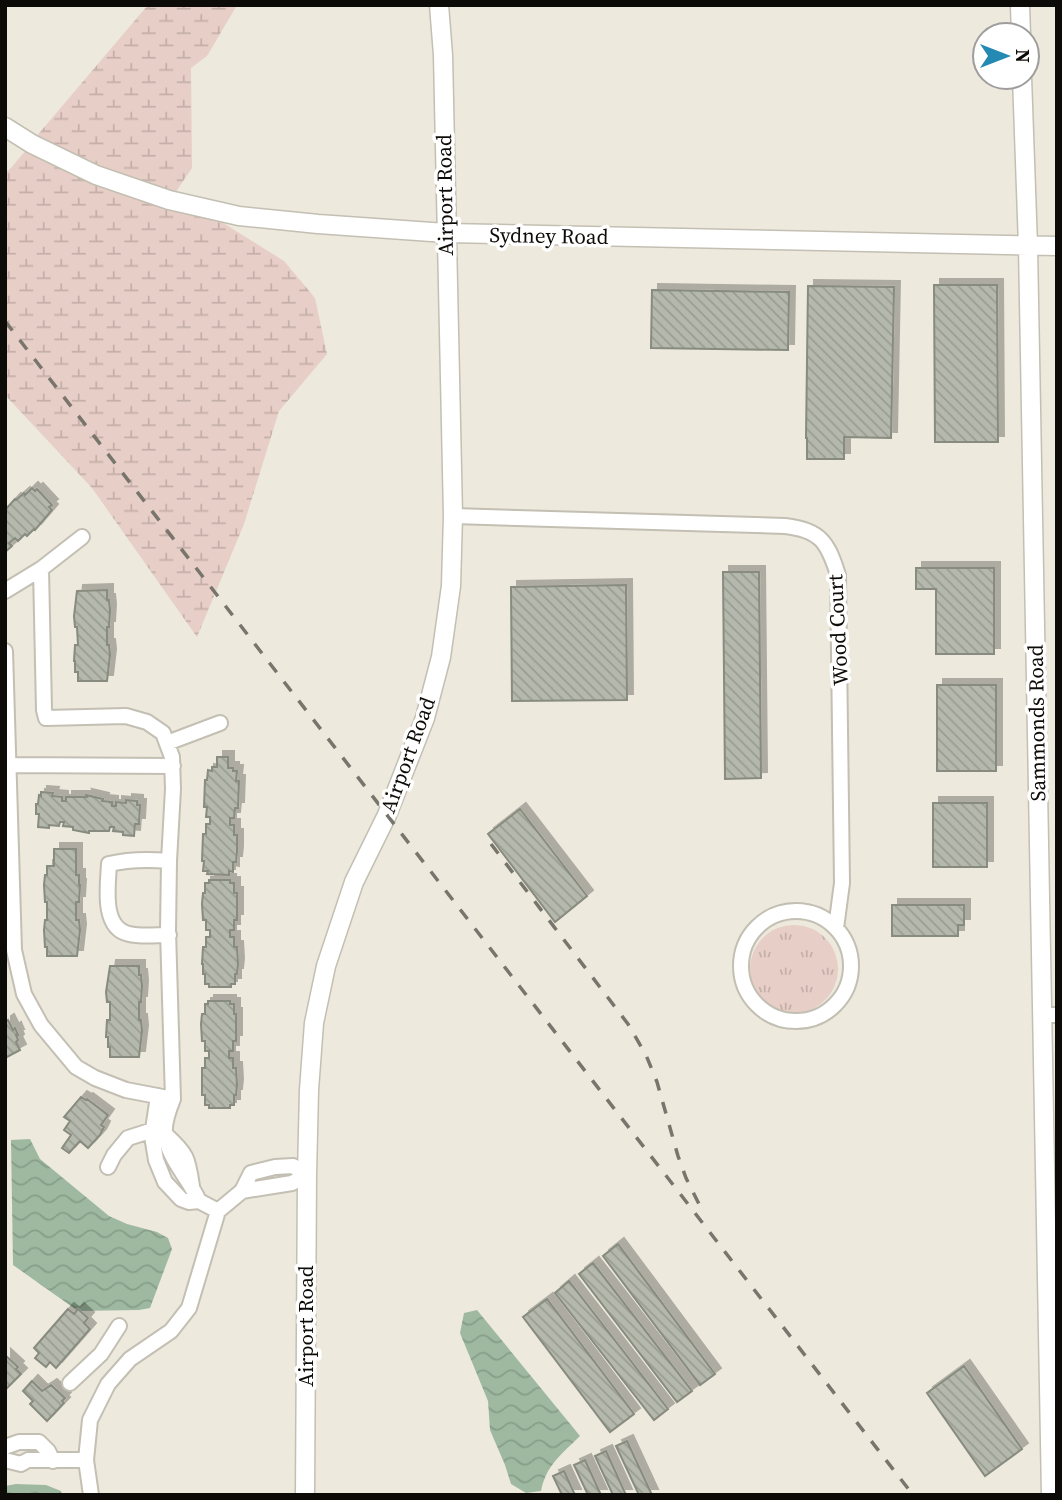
<svg xmlns="http://www.w3.org/2000/svg" width="1062" height="1500" font-family="'Source Serif 4',serif">
  <defs>
    <pattern id="grass-tufts" width="24" height="20" patternUnits="userSpaceOnUse" patternTransform="scale(1.75)"><rect width="24" height="20" fill="#e7cec6"/><path d="M3 7l-1-3M5 7V3M7 7l1-3M15 17l-1-3M17 17v-4M19 17l1-3" fill="none" stroke="#c5b0a9"/></pattern>
    <pattern id="wetland-marsh" width="20" height="14" patternUnits="userSpaceOnUse" patternTransform="scale(1.75)"><rect width="20" height="14" fill="#e7cec6"/><path d="M1 5h8M5 5V1M11 12h8M15 12V8" fill="none" stroke="#c5b0a9"/></pattern>
    <pattern id="water-waves" width="16" height="10" patternUnits="userSpaceOnUse" patternTransform="scale(1.75)"><rect width="16" height="10" fill="#9eb9a0"/><path d="M0 5q4-4 8 0t8 0" fill="none" stroke="#879e88"/></pattern>
    <pattern id="building-back-hatch" width="6" height="6" patternUnits="userSpaceOnUse" patternTransform="scale(1.75)"><rect width="6" height="6" fill="#b5b8ac"/><path d="M-1 5l2 2M0 0l6 6M5-1l2 2" fill="none" stroke="#9a9d92"/></pattern>
    <filter id="shadow"><feDropShadow dx="6" dy="-6" stdDeviation="0" flood-color="#0004"/></filter>
  </defs>
  <rect width="100%" height="100%" fill="#ede9dd"/>
  <!-- grass -->
  <path fill="url(#grass-tufts)" d="M750 969a44 44 0 1 1 88 0a44 44 0 1 1-88 0Z"/>
  <!-- wetland -->
  <path fill="url(#wetland-marsh)" d="M148,5H237L207,56L191,68L192,168L175,193L100,169L35,138Z
    M27,149L212,216L284,261L315,298L327,354L279,411L244,524L197,637L92,488L5,395V173L10,169Z"/>
  <!-- water -->
  <path fill="url(#water-waves)" d="M30,1139L40,1159L109,1216L127,1224L157,1232L168,1238L172,1249L150,1308L139,1310L78,1311L13,1265L11,1140Z
    M477,1310L580,1436C562,1454 546,1465 541,1491L526,1493L511,1484L505,1465L490,1430L488,1401L460,1333L464,1313Z
    M16,1484L46,1485L61,1491L62,1495H5V1486Z"/>
  <!-- building -->
  <path fill="url(#building-back-hatch)" stroke="#888b7f" stroke-width="2" filter="url(#shadow)" d="M934,285H997L998,442H935Z
    M808,286L894,287L891,438L844,437V459H807V438H806Z
    M652,290L789,292L788,350L651,348Z
    M32,488L35,491L37,489L52,505L49,507L52,510L35,530L34,529L27,536L25,534L18,541L15,538L9,543L12,546L5,552V510L15,499L16,500L24,493L25,495Z
    M916,568H994V654H936V589H916Z
    M723,572H759L761,778L725,779Z
    M626,585L627,700L512,701L511,587Z
    M107,590V600H109L110,610L109,627H107V645H109L110,655L107,681H78V672H75V661H74L75,645H78L77,627H75L74,616L77,591Z
    M937,685H996V771H937Z
    M217,757H228V768H233V771H237L236,781H239L238,808H235L234,818H230V825H234V835H237V852L236,862H233V872L229,871V875L207,874L208,871H203L204,861H202L203,834H206V824H210V817H206L207,807H204L205,780H207L208,770L212,771V767H217Z
    M41,792L53,793L52,796L62,797V801H66V797H87L86,795L103,799L102,801L112,802V806H116V802L126,803V800L137,801V805H140L139,824H135L134,836L123,835V832L113,831L114,827H110L109,831H89V833L73,830V827L63,826L64,822H60L59,826L49,825V828L38,827L39,814H36V804H38L39,795L41,796Z
    M933,803H987V867H933Z
    M520,809L587,896L555,922L488,834Z
    M54,849H76V875H79V885H80L79,902H76V920H79L80,930L77,956H47V947H45L44,930L45,920H47V902H45L44,885L45,875H47V866H54Z
    M209,880H230V883H234V893H237V920H234V930H230V937H234V947H237L238,964L237,974H235V984H231V987H209V984H205V974H203V964H202L203,947H206V937H210V930H206V920H203L202,904L203,893H205V883H209Z
    M892,905H964V925H958V936H892Z
    M110,966H139V975H141L142,986L141,1002H139V1020H141L142,1031L139,1057H110V1047H108V1037H106L107,1020H110V1002H107L106,992Z
    M208,1001H230V1004H234V1014H236V1041H233V1051H229V1058H233V1068H236L237,1085L236,1095H234V1105H230V1108H209V1105H205V1095H202V1068H205V1058H209V1051H205V1041H202L201,1024L202,1014H205V1004H208Z
    M8,1020L13,1030L15,1028L18,1035H16L18,1040L16,1042L20,1050L5,1058V1022Z
    M81,1097L86,1100L87,1099L108,1115L101,1125L104,1127L100,1135L88,1148L80,1141L69,1153L62,1148L71,1135L64,1130L70,1121L64,1117Z
    M618,1244L715,1374L700,1385L603,1256Z
    M593,1263L692,1391L677,1402L579,1274Z
    M569,1281L668,1409L654,1420L555,1293Z
    M547,1299L634,1414L610,1432L523,1317Z
    M68,1309L74,1314L78,1309L88,1318L84,1323L90,1329L56,1368L50,1362L46,1367L35,1358L39,1353L34,1348Z
    M5,1355L18,1367L16,1369L21,1374L5,1390Z
    M964,1366L1022,1449L985,1476L927,1393Z
    M32,1381L42,1391L51,1385L65,1398L62,1401L64,1403L47,1421L30,1404L33,1401L23,1391Z
    M627,1441L652,1495H639L616,1446Z
    M606,1451L626,1495H613L595,1456Z
    M585,1460L601,1495H588L574,1465Z
    M564,1471L575,1495H562L553,1476Z"/>
  <g fill="none" stroke-linecap="round" stroke-linejoin="round">
    <defs>
      <path id="minor" d="M453,516L785,526C821,530 828,543 838,575L842,883L836,928
        M41,569L44,710L46,718L126,716L147,722L163,733L172,757L173,789L169,861L168,931L173,1099C169,1109 164,1121 165,1132C167,1158 189,1178 199,1201
        M5,591L41,569L82,537
        M5,651L14,950L24,994L41,1025L76,1067L95,1078L126,1090L173,1099
        M167,743L220,723
        M9,765L173,766
        M741 966a55 55 0 1 1 110 0a55 55 0 1 1-110 0Z
        M169,935C156,935 141,937 129,934C101,928 108,885 109,864C130,859 148,859 169,861
        M1042,1015H1057
        M158,1096L152,1136L156,1160L165,1182L181,1199L189,1202L199,1201L218,1211
        M166,1135C187,1154 188,1158 192,1186
        M293,1166L307,1175L292,1183L242,1191L251,1173L275,1167Z
        M108,1167L114,1155L128,1138L153,1130
        M70,1383L101,1354L119,1326
        M5,1447L19,1442H39L48,1451L53,1461
        M5,1460L21,1464L28,1460H86
        M91,1495L86,1460L90,1420L108,1384L130,1359L171,1331L189,1308L218,1211L242,1191"/>
      <path id="tertiary" d="M1020,5L1021,35
        M1022,77L1028,246L1051,1495
        M5,127L32,144L96,175L169,200L239,216L318,224L446,233L1057,246
        M305,1495L307,1175L309,1090L314,1023L326,966L354,882L387,815L425,718L441,657L451,586L453,516L443,55L439,5"/>
    </defs>
    <!-- minor casing -->
    <use href="#minor" stroke="#c3bfb3" stroke-width="18"/>
    <!-- tertiary casing -->
    <use href="#tertiary" stroke="#c3bfb3" stroke-width="21"/>
    <!-- minor -->
    <use href="#minor" stroke="#fff" stroke-width="14"/>
    <!-- tertiary -->
    <use href="#tertiary" stroke="#fff" stroke-width="18"/>
    <!-- rail -->
    <path stroke="#78756d" stroke-width="3.5" stroke-dasharray="12 12" stroke-linecap="butt" d="M5,321L913,1495
      M491,844L628,1024L646,1055L657,1082L678,1156L686,1178L703,1212"/>
  </g>
  <g text-anchor="middle" stroke-width="7" stroke-linejoin="round" paint-order="stroke">
    <!-- street labels -->
    <g font-size="21" fill="#0d0b07" stroke="#fff">
      <text transform="translate(445 195) rotate(-91)" y="7">Airport Road</text>
      <text transform="translate(549 236) rotate(1)" y="7">Sydney Road</text>
      <text transform="translate(838 630) rotate(-93)" y="7">Wood Court</text>
      <text transform="translate(1037 723) rotate(-91)" y="7">Sammonds Road</text>
      <text transform="translate(408 755) rotate(-70)" y="7">Airport Road</text>
      <text transform="translate(306 1326) rotate(-90)" y="7">Airport Road</text>
    </g>
  </g>
  <!-- border -->
  <rect width="1062" height="1500" fill="none" stroke="#0d0b07" stroke-width="14"/>
  <!-- north arrow -->
  <g transform="translate(1006 56) rotate(90)"><circle r="33" fill="#ffffff" stroke="#9e9d9c" stroke-width="2"/>
  <path d="M0-5L12 26L0 18L-12 26Z" fill="#2489b3"/>
  <text y="-10" font-size="19" font-weight="bold" text-anchor="middle" fill="#0d0b07">N</text>
  </g>
</svg>
